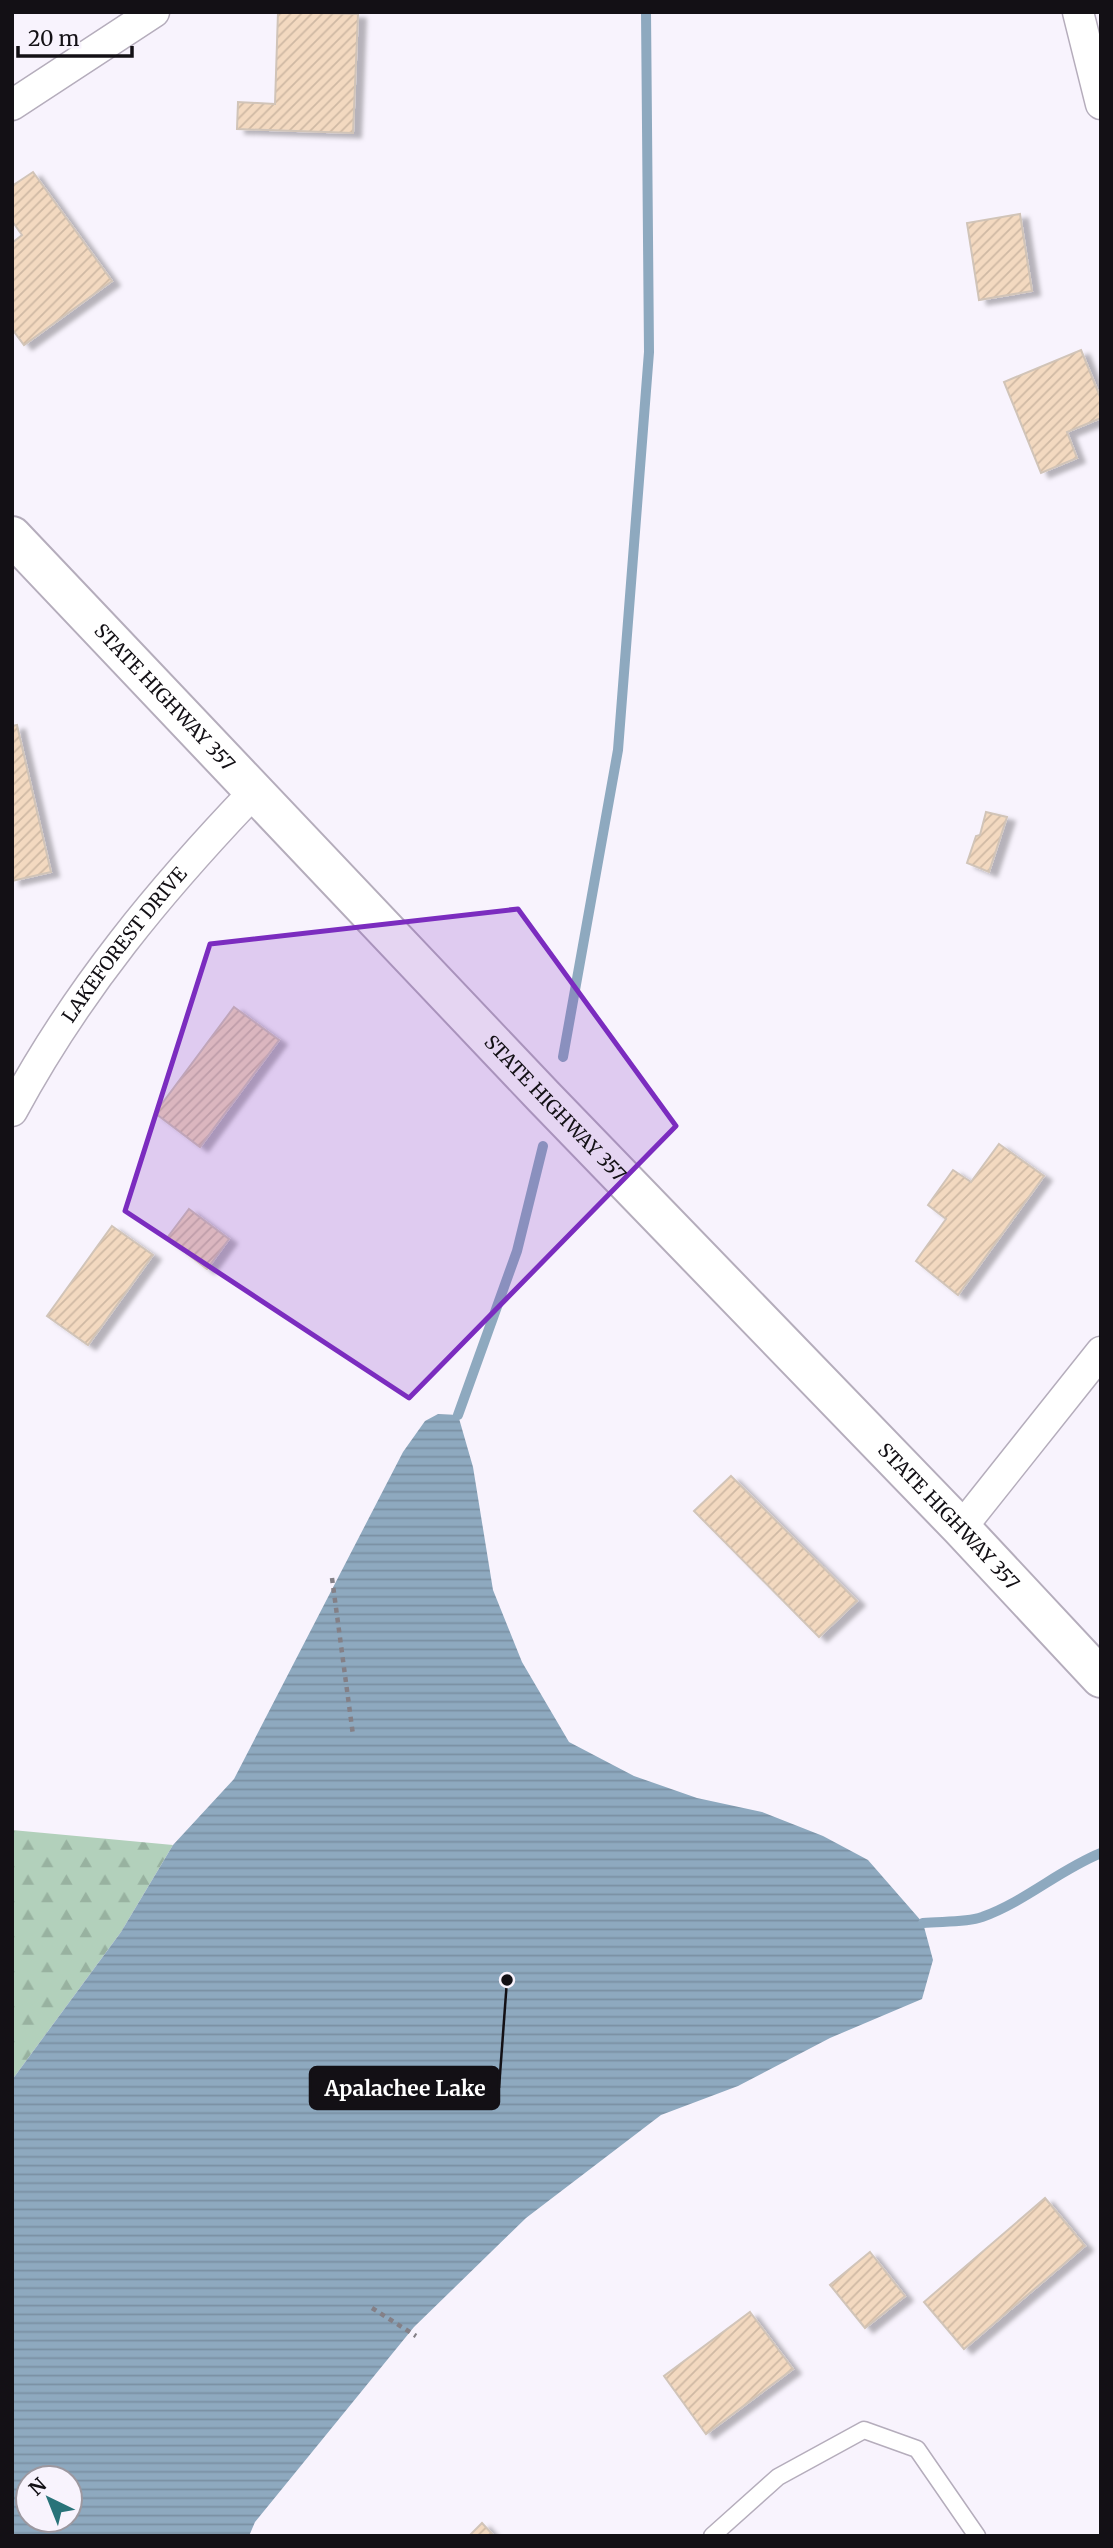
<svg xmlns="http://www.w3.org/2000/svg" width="1113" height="2548" font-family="Merriweather,serif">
  <defs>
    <pattern id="forest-firs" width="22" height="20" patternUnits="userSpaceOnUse" patternTransform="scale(1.75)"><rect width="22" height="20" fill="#b2d0bb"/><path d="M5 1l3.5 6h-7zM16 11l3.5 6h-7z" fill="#98b2a0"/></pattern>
    <pattern id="water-rules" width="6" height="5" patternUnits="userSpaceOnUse" patternTransform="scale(1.75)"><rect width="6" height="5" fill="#8ea9bf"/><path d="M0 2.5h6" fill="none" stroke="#7a90a3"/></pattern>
    <pattern id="building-hatch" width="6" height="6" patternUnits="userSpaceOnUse" patternTransform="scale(1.75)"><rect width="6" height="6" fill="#f3d9c0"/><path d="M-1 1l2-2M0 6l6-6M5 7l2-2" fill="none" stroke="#cfb9a4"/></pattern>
    <filter id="shadow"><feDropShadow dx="8" dy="4.5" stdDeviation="2" flood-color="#0004"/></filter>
  </defs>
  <rect width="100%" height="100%" fill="#f8f3fd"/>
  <!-- forest -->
  <path fill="url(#forest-firs)" d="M12,1830L173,1845L121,1932L12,2080Z"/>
  <!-- water -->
  <path fill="url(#water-rules)" fill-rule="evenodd" d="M438,1414L458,1415L473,1467L493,1590L522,1662L569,1742L634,1776L697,1798L762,1812L823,1836L868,1860L923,1923L933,1960L922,1999L830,2038L738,2086L661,2115L526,2218L414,2327L255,2522L249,2536H12V2080L121,1932L173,1845L234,1779L403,1452L425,1421ZM28,2478H70V2520H28Z"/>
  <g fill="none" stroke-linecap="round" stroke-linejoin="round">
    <!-- stream -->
    <path stroke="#8ea9bf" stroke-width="10" d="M563,1057L618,750L649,352L646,12
      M458,1415L517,1251L543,1146
      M923,1923C941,1921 964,1923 982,1917C1026,1901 1059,1870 1101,1853"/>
  </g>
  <!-- building -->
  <path fill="url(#building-hatch)" stroke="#d1c4b8" stroke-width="2" filter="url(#shadow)" d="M278,12L358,14L353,133L237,129L238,102L275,104Z
    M33,172L112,281L24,345L12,329V243L22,235L12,221V186Z
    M1020,214L1032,291L979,300L967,223Z
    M1081,350L1101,399V418L1067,432L1077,458L1041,473L1004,382Z
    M17,725L51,872L12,881V726Z
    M986,812L1007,817L989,872L967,863L976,836L980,835Z
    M234,1007L279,1040L200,1147L155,1113Z
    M999,1144L1044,1176L958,1295L916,1261L946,1219L928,1205L953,1170L971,1182Z
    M189,1209L229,1239L207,1269L167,1238Z
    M112,1226L153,1255L88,1345L47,1316Z
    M731,1476L857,1601L819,1637L694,1511Z
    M1045,2198L1085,2246L964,2349L924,2302Z
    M870,2252L905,2296L865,2328L830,2285Z
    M750,2312L793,2369L706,2434L664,2376Z
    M482,2523L494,2536H469Z"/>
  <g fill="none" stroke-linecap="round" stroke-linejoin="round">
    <defs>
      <path id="lane" d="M712,2536L778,2477L864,2430L917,2449L977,2536"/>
      <g id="street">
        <path d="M1078,12L1101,104"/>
        <path d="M12,105L154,12"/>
        <path id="s1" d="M12,1111C77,990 161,889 255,791"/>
        <path d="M961,1528L1101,1352"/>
      </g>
      <g id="secondary">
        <path id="s2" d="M12,536L544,1097L961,1528L1101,1678"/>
      </g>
    </defs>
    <!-- lane casing -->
    <use href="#lane" stroke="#b5adbc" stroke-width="19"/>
    <!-- street casing -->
    <use href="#street" stroke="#b5adbc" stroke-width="33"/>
    <!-- secondary casing -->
    <use href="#secondary" stroke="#b5adbc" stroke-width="42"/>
    <!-- path -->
    <path stroke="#848087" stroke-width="4.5" stroke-dasharray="5 5" stroke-linecap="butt" d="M332,1578L353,1735
      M372,2308L416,2336"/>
    <!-- lane -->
    <use href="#lane" stroke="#fff" stroke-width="16"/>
    <!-- street -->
    <use href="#street" stroke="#fff" stroke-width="30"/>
    <!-- secondary -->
    <use href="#secondary" stroke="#fff" stroke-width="38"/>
  </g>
  <!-- marked area -->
  <path fill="#7b2cbf" fill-opacity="0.2" stroke="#7b2cbf" stroke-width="5" stroke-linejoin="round" d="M518,909L676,1126L409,1398L125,1211L210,944Z"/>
  <g text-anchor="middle" stroke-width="5" stroke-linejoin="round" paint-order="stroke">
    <!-- street labels -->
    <g font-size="19" fill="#131015" stroke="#f8f3fd">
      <text dy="7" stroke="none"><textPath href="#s2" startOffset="222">STATE HIGHWAY 357</textPath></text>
      <text dy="7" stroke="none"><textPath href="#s1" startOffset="201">LAKEFOREST DRIVE</textPath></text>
      <text dy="7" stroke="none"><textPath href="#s2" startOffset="789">STATE HIGHWAY 357</textPath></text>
      <text dy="7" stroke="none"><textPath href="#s2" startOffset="1356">STATE HIGHWAY 357</textPath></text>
    </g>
  </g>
  <!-- callouts -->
  <path fill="none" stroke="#131015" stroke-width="2.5" d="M507 1980L499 2088"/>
  <circle fill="#131015" stroke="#f8f3fd" stroke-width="2.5" cx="507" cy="1980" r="7"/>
  <rect fill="#131015" stroke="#131015" stroke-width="2.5" x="310" y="2067" width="189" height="42" rx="7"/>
  <g font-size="21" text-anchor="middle" font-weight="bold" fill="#fff">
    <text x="405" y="2096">Apalachee Lake</text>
  </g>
  <!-- border -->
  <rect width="1113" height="2548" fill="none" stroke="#131015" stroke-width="28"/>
  <!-- north arrow -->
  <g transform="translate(49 2499) rotate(317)"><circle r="33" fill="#f8f3fd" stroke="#9c98a0" stroke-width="2"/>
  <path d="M0-5L12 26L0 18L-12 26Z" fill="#297379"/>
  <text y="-10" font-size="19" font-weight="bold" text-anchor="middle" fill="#131015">N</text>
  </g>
  <!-- scale -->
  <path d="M18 46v10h114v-10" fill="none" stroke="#131015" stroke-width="3.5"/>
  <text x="28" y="46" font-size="21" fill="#131015" stroke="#f8f3fd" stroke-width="5" paint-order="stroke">20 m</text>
</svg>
